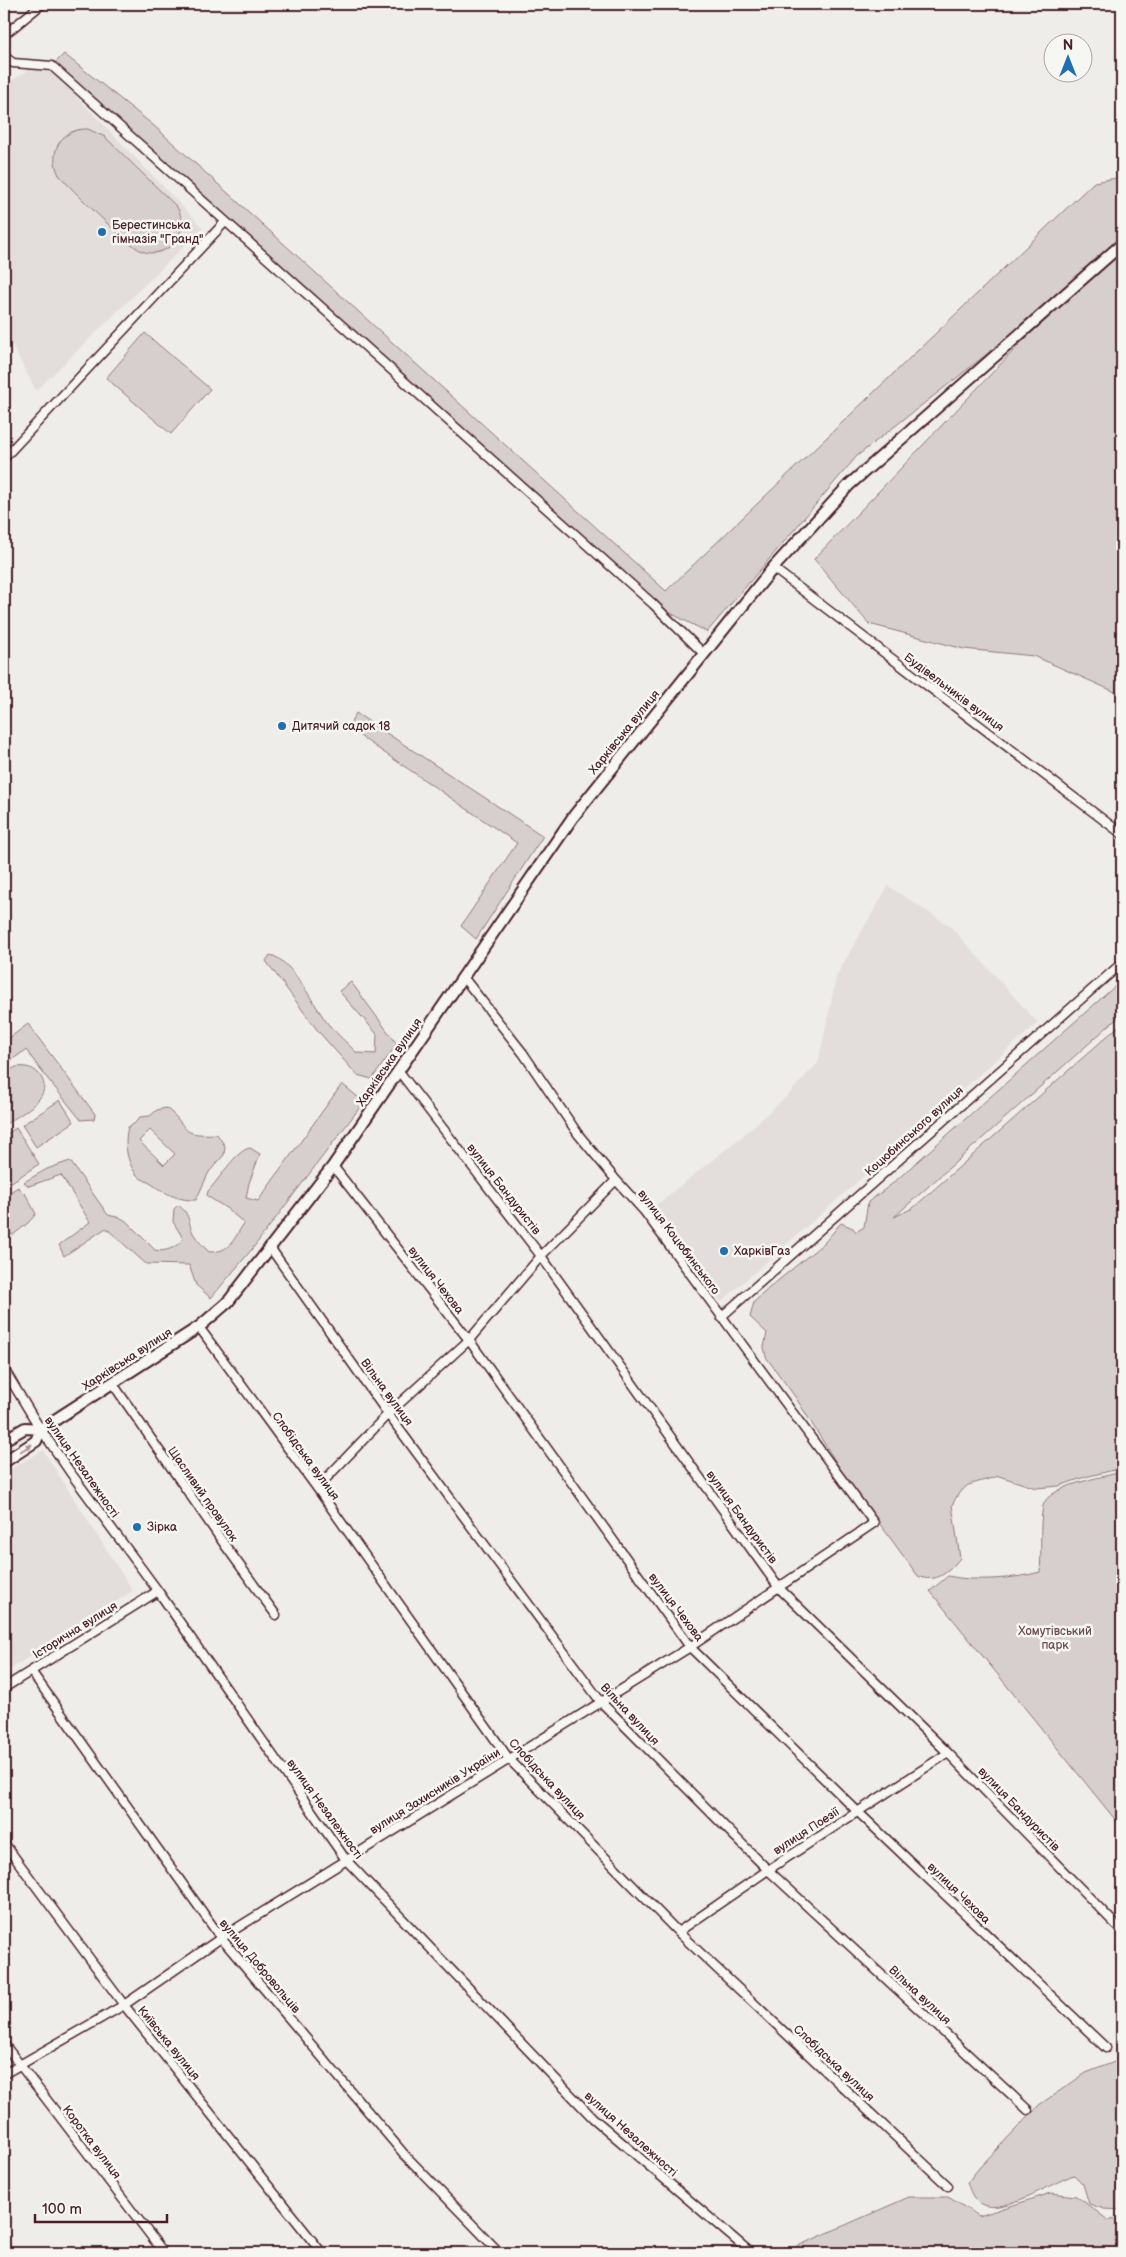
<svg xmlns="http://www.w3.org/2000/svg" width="1126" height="2257" font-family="'Balsamiq Sans',sans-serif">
  <rect width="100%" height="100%" fill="#efedea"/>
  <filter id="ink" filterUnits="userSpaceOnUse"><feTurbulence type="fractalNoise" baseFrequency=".02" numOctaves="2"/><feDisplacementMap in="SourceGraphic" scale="10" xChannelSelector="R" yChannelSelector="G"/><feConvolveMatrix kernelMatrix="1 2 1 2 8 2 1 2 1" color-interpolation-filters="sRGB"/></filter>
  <g filter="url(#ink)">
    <!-- built -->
    <path fill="#e3dedc" d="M29,70L53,72L203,228L36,391L4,330V85Z
      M888,886L950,926L1038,1023L721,1302L650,1210L741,1137L788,1095L818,1063L837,974Z
      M43,1450L133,1591L4,1673V1473Z"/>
    <!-- green -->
    <path fill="#d7cfce" stroke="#90777c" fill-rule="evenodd" d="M64,54L153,125L666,591L1094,182L1122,177V695L1034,656L964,649L869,624L814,559L1080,281L857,456L707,632L653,604L52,66Z
      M88,129L105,137L177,207C183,218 184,230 176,240C168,251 154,256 142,251C128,246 70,188 59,175C47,151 62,128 88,129Z
      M145,333L210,389L171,434L106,378Z
      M356,713L543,836L476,939L461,926L517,843L348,728Z
      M270,955C292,959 315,1008 329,1025C338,1035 348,1044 357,1053L376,1054L377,1034L339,991L351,982L397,1044L372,1079L357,1075L318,1031L266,961Z
      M1122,980V1014L894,1217L913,1208L1122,1023V1468L1085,1477L1059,1486L1036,1488L999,1476L968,1485L958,1494L952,1505L960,1558C949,1572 936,1584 918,1576L844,1475L796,1398L766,1357L764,1347L767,1333L750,1317L754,1302L769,1288L824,1243L841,1223L853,1228L856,1232L864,1227L868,1202L892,1184Z
      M28,1024L95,1114L94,1119L81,1120L43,1073L26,1050L4,1065V1042Z
      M16,1067C24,1066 32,1067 38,1073C59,1096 19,1115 4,1125V1074Z
      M342,1084L364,1102L253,1248L211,1298L196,1285L189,1265L146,1264L106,1228L64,1256L59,1245L90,1222L61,1175L29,1186L24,1182L47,1169L70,1161L108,1215L121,1218L126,1221L155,1250C165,1253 178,1247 183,1238L173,1222L174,1209L178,1205C191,1215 187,1220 193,1233C197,1240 204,1247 209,1252C231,1252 233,1240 244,1223L226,1208L207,1196L208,1191C219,1180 236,1150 250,1148L260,1154L249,1183L246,1198L258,1201Z
      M60,1100L74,1122L36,1147L22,1125Z
      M166,1108C192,1128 176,1136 217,1134L225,1146L224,1155L209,1172L196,1200C181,1201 165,1194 153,1185C148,1181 141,1180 137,1175C126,1162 124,1142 128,1127L134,1124L140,1117L150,1116L157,1110ZM150,1130L175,1154L164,1165L139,1141Z
      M16,1128L39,1164L4,1187V1136Z
      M18,1187L26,1195L36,1214L28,1223L13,1235L11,1234L4,1215V1196Z
      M1122,1472V1828L930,1591L948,1576C972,1582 1016,1579 1040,1572C1042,1551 1039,1527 1043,1506C1048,1485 1104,1477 1122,1472Z
      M1122,2059V2210L1104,2209L1089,2204L1083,2184L1074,2175C1051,2183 1005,2214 983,2205C973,2201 971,2192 967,2183L979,2168L1039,2105L1086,2073Z
      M1051,2193L1076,2196L1108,2220L1122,2219V2253H782L909,2197H948L979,2216Z"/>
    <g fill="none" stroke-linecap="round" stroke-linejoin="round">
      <defs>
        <path id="street" d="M4,35L42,4
          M4,56L13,63L52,66L653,604L703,653
          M4,458L225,222
          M773,568L1122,834
          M398,1070L541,1256L779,1588L948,1753L1122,1931
          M333,1166L469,1340L690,1647L857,1811L1106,2048
          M269,1246L388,1414L601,1702L768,1870L1028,2110
          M721,1317L1122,963
          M199,1327L317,1488L509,1759L678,1932L948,2186
          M4,1369L36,1422L70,1472L158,1591L346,1860L593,2118L751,2253
          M113,1384L227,1548L276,1615
          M317,1488L388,1414L469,1340L541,1256L616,1180
          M31,1671L221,1938L404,2154L500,2253
          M4,1688L158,1591
          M4,1843L124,2005L322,2253
          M678,1932L768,1870L948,1753
          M4,2044L164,2253
          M4,2074L124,2005L221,1938L690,1647L874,1523L644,1211L616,1180L578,1134L523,1053L463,977"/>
        <path id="secondary" d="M4,1440L25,1428L41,1429L199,1327L228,1302L333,1166L573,817L773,568L849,485L1122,244
          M4,1462L36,1441L41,1429"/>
      </defs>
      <!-- street casing -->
      <use href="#street" stroke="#4a1f2b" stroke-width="11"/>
      <!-- secondary casing -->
      <use href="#secondary" stroke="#4a1f2b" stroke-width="14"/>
      <!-- street -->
      <use href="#street" stroke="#f6f6f2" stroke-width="8"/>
      <!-- secondary -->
      <use href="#secondary" stroke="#f6f6f2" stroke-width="10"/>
    </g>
    <!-- one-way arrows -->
    <defs><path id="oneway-solid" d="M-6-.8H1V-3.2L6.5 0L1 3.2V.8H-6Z" transform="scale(1.25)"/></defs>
    <use fill="#a99598" href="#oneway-solid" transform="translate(26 1448) rotate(-32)"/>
  </g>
  <!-- markers -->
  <g fill="#1f6fb2" stroke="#f6f6f2" stroke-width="2">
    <circle cx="102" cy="232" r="5"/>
    <circle cx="282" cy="726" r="5"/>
    <circle cx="724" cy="1251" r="5"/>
    <circle cx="137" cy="1527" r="5"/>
  </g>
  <g text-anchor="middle" stroke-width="5" stroke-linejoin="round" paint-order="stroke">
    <!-- poi labels -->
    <g font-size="12" fill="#4a1f2b" stroke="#f6f6f2" text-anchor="start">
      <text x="112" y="229">Берестинська<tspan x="112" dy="14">гімназія "Гранд"</tspan></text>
      <text x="292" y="730">Дитячий садок 18</text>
      <text x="734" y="1255">ХарківГаз</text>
      <text x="147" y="1531">Зірка</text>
    </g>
    <!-- street labels -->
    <g font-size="12" fill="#4a1f2b" stroke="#f6f6f2">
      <text transform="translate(954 692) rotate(37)" y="4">Будівельників вулиця</text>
      <text transform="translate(624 732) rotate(-51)" y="4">Харківська вулиця</text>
      <text transform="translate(389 1062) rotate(-55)" y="4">Харківська вулиця</text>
      <text transform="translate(914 1131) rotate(-42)" y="4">Коцюбинського вулиця</text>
      <text transform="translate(504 1189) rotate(52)" y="4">вулиця Бандуристів</text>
      <text transform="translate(679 1242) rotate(53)" y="4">вулиця Коцюбинського</text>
      <text transform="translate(436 1280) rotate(52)" y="4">вулиця Чехова</text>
      <text transform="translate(127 1359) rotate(-33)" y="4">Харківська вулиця</text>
      <text transform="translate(387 1392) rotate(54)" y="4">Вільна вулиця</text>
      <text transform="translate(306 1456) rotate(54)" y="4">Слобідська вулиця</text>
      <text transform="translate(82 1467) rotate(55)" y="4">вулиця Незалежності</text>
      <text transform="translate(203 1494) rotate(55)" y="4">Щасливий провулок</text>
      <text transform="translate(742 1517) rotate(54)" y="4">вулиця Бандуристів</text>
      <text transform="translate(676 1607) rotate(53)" y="4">вулиця Чехова</text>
      <text transform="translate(75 1630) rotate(-32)" y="4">Історична вулиця</text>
      <text transform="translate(630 1714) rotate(47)" y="4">Вільна вулиця</text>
      <text transform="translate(547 1779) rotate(47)" y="4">Слобідська вулиця</text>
      <text transform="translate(435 1791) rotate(-32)" y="4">вулиця Захисників України</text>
      <text transform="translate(325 1809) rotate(54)" y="4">вулиця Незалежності</text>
      <text transform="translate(1019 1809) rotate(46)" y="4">вулиця Бандуристів</text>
      <text transform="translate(806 1831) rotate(-33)" y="4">вулиця Поезії</text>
      <text transform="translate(959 1893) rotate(44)" y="4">вулиця Чехова</text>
      <text transform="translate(260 1966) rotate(50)" y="4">вулиця Добровольців</text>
      <text transform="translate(920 1995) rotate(43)" y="4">Вільна вулиця</text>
      <text transform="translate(169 2043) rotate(51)" y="4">Київська вулиця</text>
      <text transform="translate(834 2063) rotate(43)" y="4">Слобідська вулиця</text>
      <text transform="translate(631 2134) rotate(42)" y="4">вулиця Незалежності</text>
      <text transform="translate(92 2142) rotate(53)" y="4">Коротка вулиця</text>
    </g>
    <!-- park labels -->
    <g font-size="12" fill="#6d4b54" stroke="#f6f6f2">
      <text x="1055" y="1635">Хомутівський<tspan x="1055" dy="14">парк</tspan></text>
    </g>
  </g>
  <!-- margin -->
  <rect width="1126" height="2257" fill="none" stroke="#f6f6f2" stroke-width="20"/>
  <rect x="10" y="10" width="1106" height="2237" fill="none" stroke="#4a1f2b" stroke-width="2" filter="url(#ink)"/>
  <!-- north arrow -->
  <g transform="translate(1068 58)"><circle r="24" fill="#f6f6f2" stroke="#b1a0a2"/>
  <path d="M0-4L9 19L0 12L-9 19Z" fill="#1f6fb2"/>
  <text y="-8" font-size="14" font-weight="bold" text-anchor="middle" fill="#4a1f2b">N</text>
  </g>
  <!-- scale -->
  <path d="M35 2214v8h132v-8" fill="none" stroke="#4a1f2b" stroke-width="2.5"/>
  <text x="42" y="2214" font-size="15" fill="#4a1f2b" stroke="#f6f6f2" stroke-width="4" paint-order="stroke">100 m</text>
</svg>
